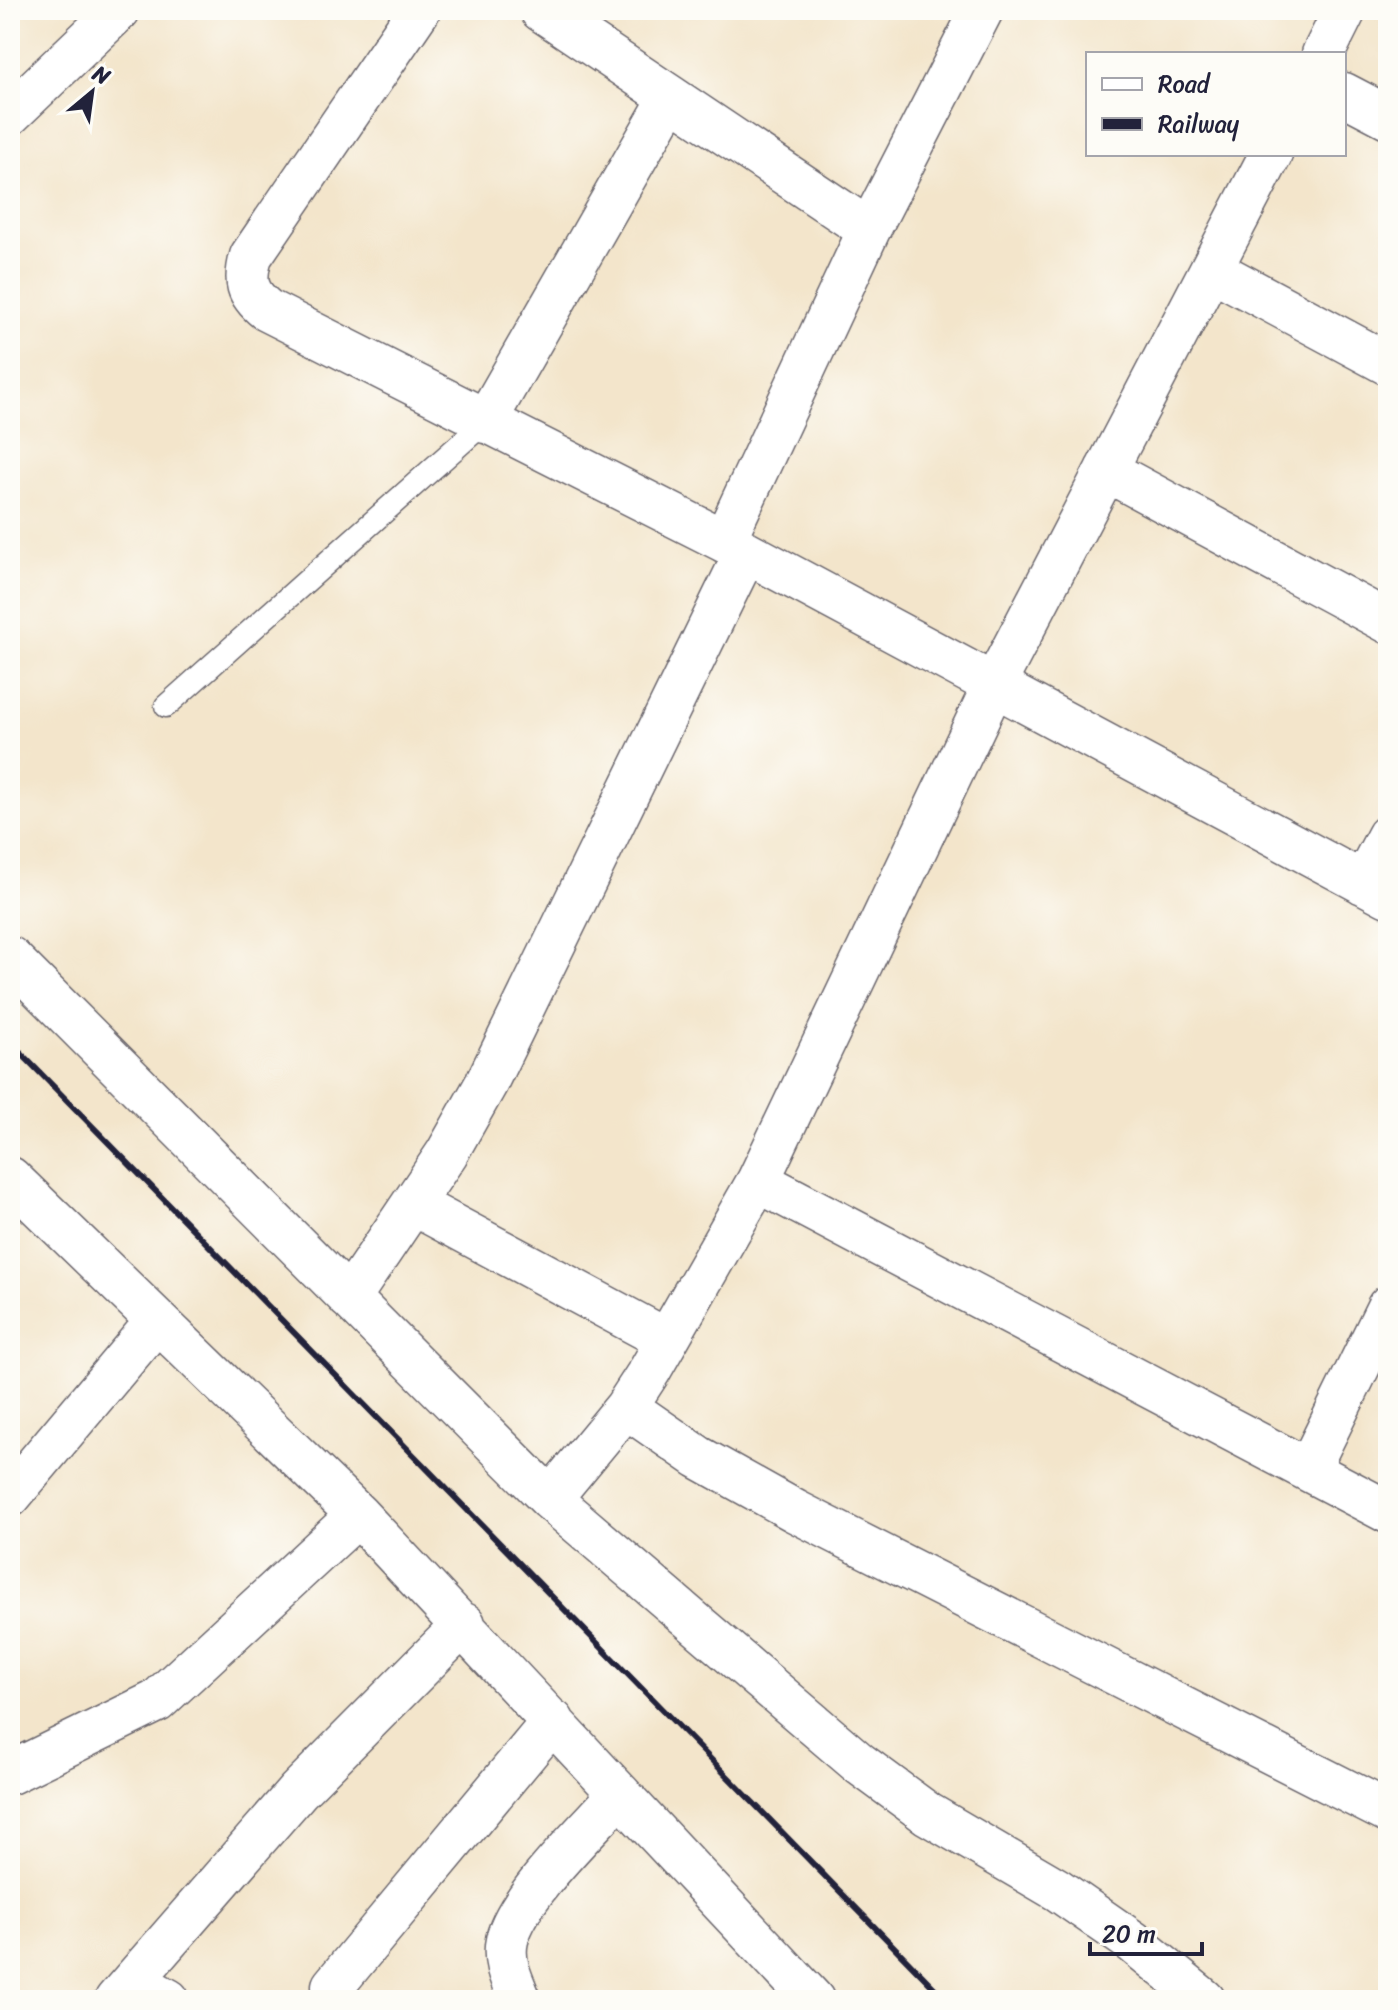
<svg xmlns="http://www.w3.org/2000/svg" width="1398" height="2010" font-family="Sriracha,sans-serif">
  <rect width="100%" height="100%" fill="#fdfcf7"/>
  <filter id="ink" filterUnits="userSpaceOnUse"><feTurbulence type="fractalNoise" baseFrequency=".0125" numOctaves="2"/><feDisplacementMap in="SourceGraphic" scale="16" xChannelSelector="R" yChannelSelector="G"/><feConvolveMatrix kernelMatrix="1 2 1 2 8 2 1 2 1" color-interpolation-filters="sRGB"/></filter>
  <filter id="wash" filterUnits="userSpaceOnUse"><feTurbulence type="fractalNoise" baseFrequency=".006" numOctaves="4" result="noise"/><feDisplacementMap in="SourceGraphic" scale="32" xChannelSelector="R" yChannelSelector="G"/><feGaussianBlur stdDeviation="1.8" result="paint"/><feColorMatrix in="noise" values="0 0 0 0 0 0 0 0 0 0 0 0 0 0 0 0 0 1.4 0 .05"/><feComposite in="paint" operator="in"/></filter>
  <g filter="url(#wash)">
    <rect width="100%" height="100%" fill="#f3e5cb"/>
  </g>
  <g filter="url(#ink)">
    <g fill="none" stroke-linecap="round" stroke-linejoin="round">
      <defs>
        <path id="lane" d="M166,706L485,422"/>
        <path id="street" d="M419,10L251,256C244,281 246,293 267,310L746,552L1388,896
          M541,10L869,230
          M1323,54L1345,10
          M1344,94L1388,117
          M10,114L119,10
          M1211,269L1388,364
          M485,422L671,97
          M1106,470L1388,622
          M724,541L869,230L982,10
          M1363,883L1388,836
          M10,958L550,1499L860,1764L928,1814L1058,1890L1133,1942L1204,2000
          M10,1178L358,1515L813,2000
          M758,1181L1388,1512
          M413,1204L667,1340
          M349,1298L447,1153L486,1084L746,552
          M626,1407L698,1457L795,1511L1388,1812
          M1308,1470L1388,1307
          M10,1496L156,1322
          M550,1499L626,1407L650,1370L758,1181L994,685L1271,154
          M10,1773L157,1701L358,1515
          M133,1981L168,2000
          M333,1986L553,1721
          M116,2000L298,1791L464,1624
          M520,2000C512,1981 502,1961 507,1940C517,1896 589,1829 620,1794"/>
      </defs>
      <!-- lane casing -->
      <use href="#lane" stroke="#6b666d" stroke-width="25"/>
      <!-- street casing -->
      <use href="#street" stroke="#6b666d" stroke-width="45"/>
      <!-- lane -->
      <use href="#lane" stroke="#fff" stroke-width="22"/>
      <!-- street -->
      <use href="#street" stroke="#fff" stroke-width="42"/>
      <!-- rail -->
      <path stroke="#22223b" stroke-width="6" d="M10,1042L946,2000"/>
    </g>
  </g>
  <!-- margin -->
  <rect width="1398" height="2010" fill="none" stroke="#fdfcf7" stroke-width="40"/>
  <!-- legend -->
  <rect x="1086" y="52" width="260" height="104" fill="#fdfcf7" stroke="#a5a5ac" stroke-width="2"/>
  <rect x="1102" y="78" width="40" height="12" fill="#ffffff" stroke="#a5a5ac" stroke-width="2"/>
  <text x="1158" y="92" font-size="24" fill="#22223b">Road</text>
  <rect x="1102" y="118" width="40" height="12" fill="#22223b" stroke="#a5a5ac" stroke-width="2"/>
  <text x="1158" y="132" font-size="24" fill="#22223b">Railway</text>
  <!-- north arrow -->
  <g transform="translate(92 92) rotate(29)" stroke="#fdfcf7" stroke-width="6" paint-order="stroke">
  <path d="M0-6L14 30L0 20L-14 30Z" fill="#22223b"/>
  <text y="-12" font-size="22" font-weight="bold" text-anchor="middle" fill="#22223b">N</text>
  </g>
  <!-- scale -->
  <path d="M1090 1942v12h112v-12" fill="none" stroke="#22223b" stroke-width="4"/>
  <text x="1102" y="1942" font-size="24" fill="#22223b" stroke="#fdfcf7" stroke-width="6" paint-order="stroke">20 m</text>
</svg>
